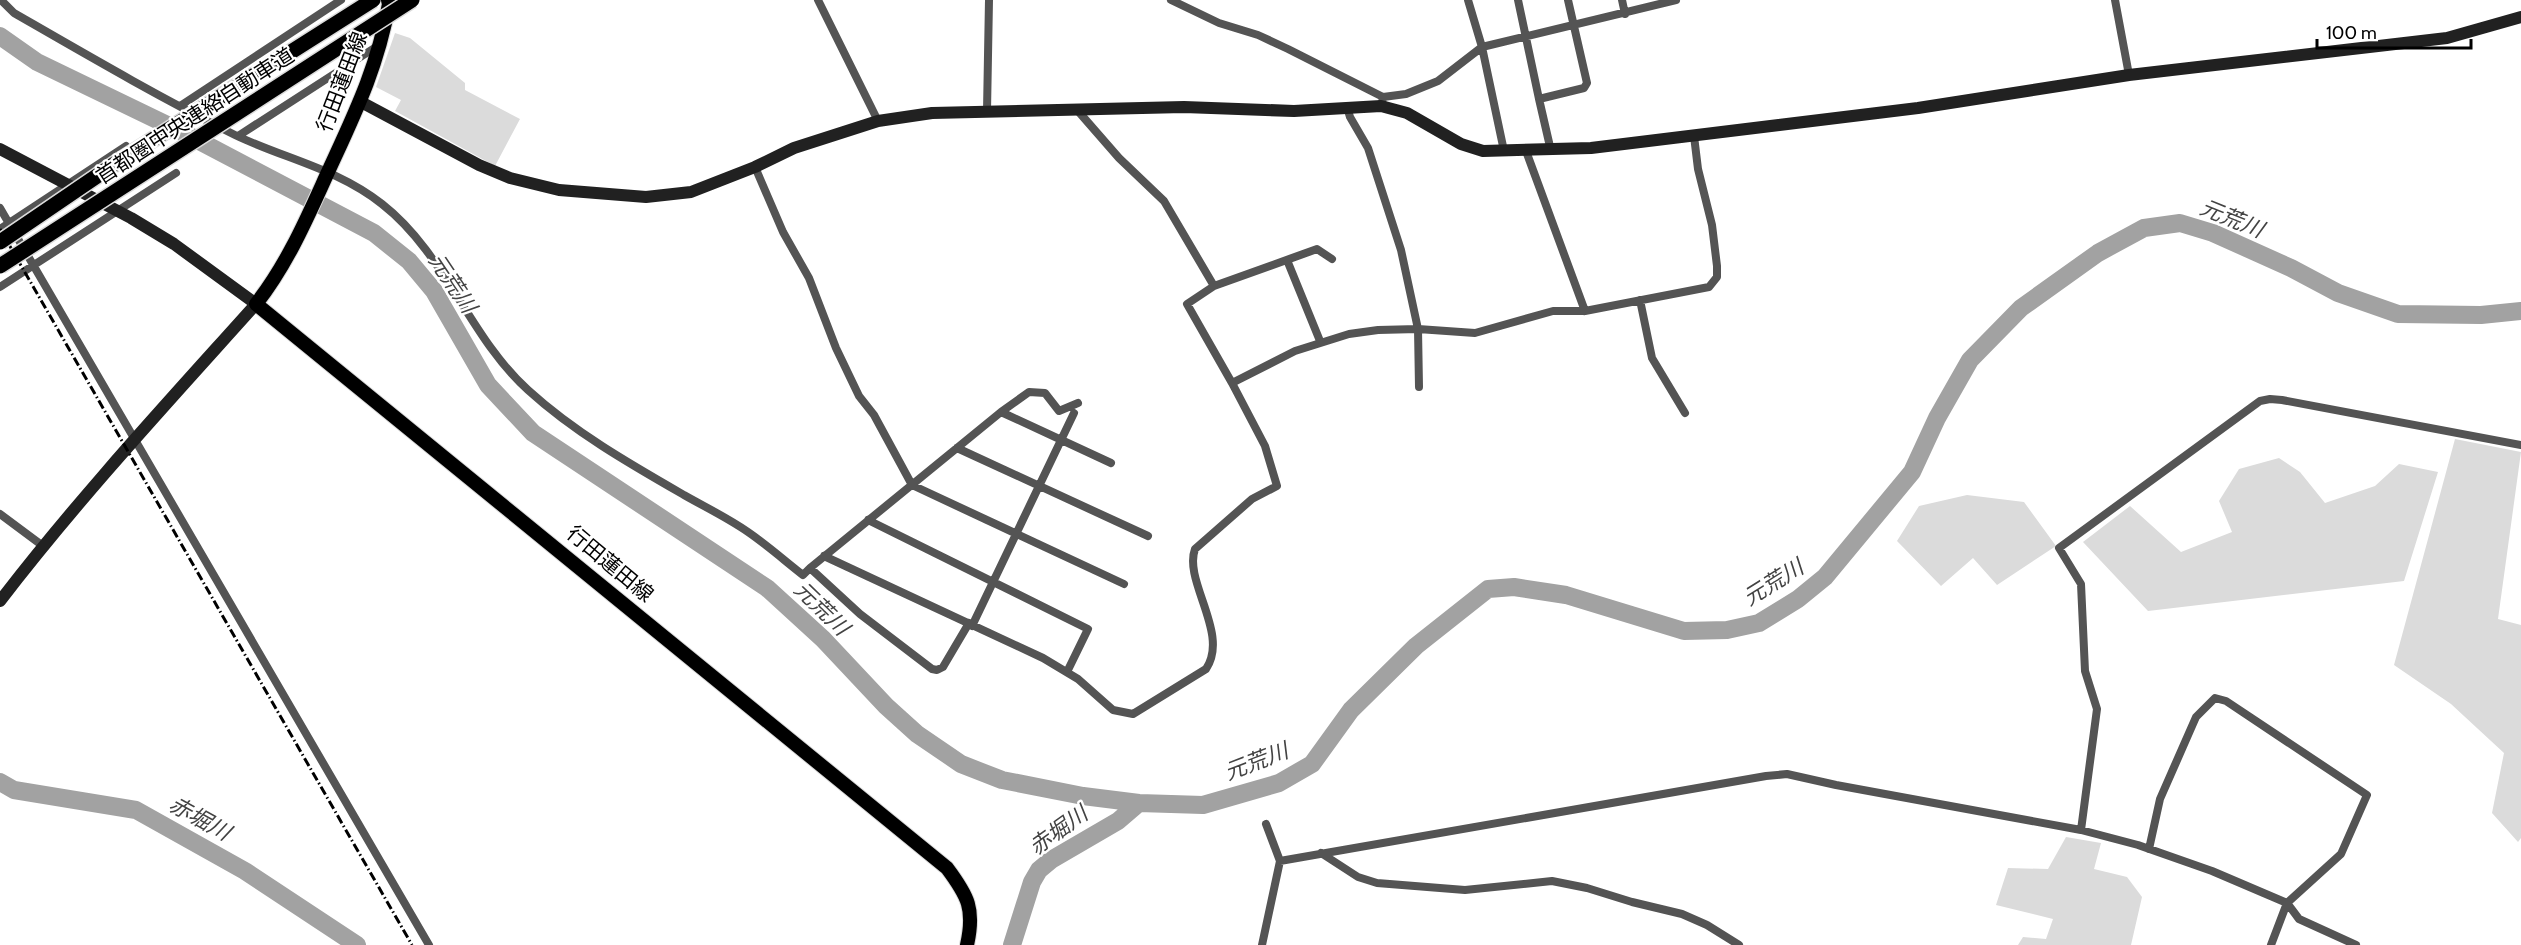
<svg xmlns="http://www.w3.org/2000/svg" width="2521" height="945" font-family="Cabin,'Noto Sans JP',sans-serif">
  <rect width="100%" height="100%" fill="#fff"/>
  <!-- green -->
  <path fill="#dbdbdb" d="M395,33L410,38L465,83V90L520,119L495,166L395,111L401,100L376,87Z
    M2455,439L2521,452L2498,619L2521,625V838L2518,842L2492,813L2504,753L2451,704L2394,665Z
    M2279,458L2300,472L2325,503L2375,486L2399,464L2438,472L2404,581L2148,611L2083,542L2130,506L2181,552L2232,532L2219,501L2239,469Z
    M1967,495L2024,502L2056,546L1997,585L1973,558L1941,586L1897,541L1919,506Z
    M2066,837L2101,843L2094,869L2127,877L2142,897L2131,945H2018L2023,937L2046,939L2053,919L1996,905L2008,868L2048,869Z"/>
  <g fill="none" stroke-linecap="round" stroke-linejoin="round">
    <!-- river -->
    <path stroke="#a2a2a2" stroke-width="18" d="M0,36L37,62L184,133L374,233L409,261L434,291L488,385L533,433L767,588L823,639L886,706L917,734L961,764L1002,780L1083,796L1139,803L1203,805L1279,783L1312,764L1351,710L1416,646L1488,589L1514,587L1566,595L1684,631L1727,630L1759,623L1798,599L1825,577L1912,472L1937,418L1970,360L2021,308L2098,253L2144,228L2180,223L2213,233L2291,268L2338,293L2398,314L2481,315L2521,311
      M0,782L14,790L136,810L245,871L357,945
      M1012,945L1032,882L1039,870L1051,860L1118,821L1139,803"/>
    <defs>
      <path id="primary" d="M388,0L389,4C377,69 355,113 328,172C307,218 288,263 256,304L947,868C968,896 975,909 967,945"/>
    </defs>
    <!-- primary casing -->
    <use href="#primary" stroke="#dbdbdb" stroke-width="16"/>
    <!-- street -->
    <path stroke="#545454" stroke-width="8" d="M1,0L14,13C87,55 159,97 235,135C285,159 336,168 382,204C446,254 469,337 528,390C574,432 630,464 684,495C705,507 728,518 748,532C767,545 785,561 803,575L810,568
      M818,0L878,121
      M1171,0L1219,23L1258,35L1288,49L1383,97L1382,103
      M1468,0L1482,47L1504,151
      M1518,0L1539,99
      M1622,0L1625,14
      M2115,0L2129,75
      M1383,97L1406,94L1438,81L1482,47L1676,0
      M180,106L341,0
      M1347,107L1350,117L1368,148L1401,250L1418,329L1419,387
      M987,111L989,0
      M1078,111L1119,158L1164,201L1214,286L1187,304L1232,383L1295,351L1349,334L1378,330L1418,329L1475,333L1553,311H1585L1709,287L1717,277V266L1712,225L1698,169L1694,136
      M238,136L379,45
      M1526,151L1585,311
      M1551,151L1539,99L1584,88L1587,83L1568,0
      M755,167L783,232L809,278L836,348L859,396L874,415L912,485L1124,584
      M0,208L429,945
      M0,229L126,146
      M1287,260L1320,341
      M1214,286L1317,249L1332,259
      M0,287L176,173
      M1640,300L1652,358L1685,413
      M1001,412L1029,392L1045,393L1059,411L1078,403
      M957,448L1148,536
      M0,514L43,546
      M868,520L1088,629L1067,672
      M824,556L1043,658L1078,679L1113,710L1133,714L1206,669C1230,634 1183,581 1195,549L1252,499L1277,486L1265,446L1232,383
      M969,623L943,667L937,670L932,669L860,614L810,568L1001,412L1111,463
      M972,626L1074,413
      M2081,830L2097,709L2085,671L2081,584L2059,548L2260,401L2270,399L2282,400L2521,445
      M2149,849L2160,799L2196,717L2215,698L2226,701L2367,795L2341,854L2287,903L2271,945
      M1321,853L1358,877L1377,883L1465,890L1552,881L1587,888L1632,902L1682,914L1707,925L1739,945
      M1280,861L1766,776L1787,774L1836,785L2081,830L2138,845L2212,871L2287,903L2299,919L2356,945
      M1262,945L1280,861L1266,824"/>
    <!-- secondary -->
    <path stroke="#212121" stroke-width="12" d="M361,102L479,165L510,178L559,190L646,197L691,192L755,167L794,148L878,121L932,113L1184,107L1294,111L1381,106L1407,113L1461,144L1483,151L1591,148L1918,108L2129,75L2447,38L2521,17
      M0,149L131,218L174,244L256,304C169,401 80,497 0,601"/>
    <!-- primary -->
    <use href="#primary" stroke="#000" stroke-width="14"/>
    <!-- rail -->
    <path stroke="#000" stroke-width="3" stroke-dasharray="9 3 1.5 3" stroke-linecap="butt" d="M0,229L412,945"/>
    <defs>
      <path id="highway-bridge" d="M0,242L119,161L373,0
        M0,266L412,0"/>
    </defs>
    <!-- highway-bridge casing -->
    <use href="#highway-bridge" stroke="#dbdbdb" stroke-width="18" stroke-linecap="butt"/>
    <!-- highway-bridge -->
    <use href="#highway-bridge" stroke="#000" stroke-width="15"/>
  </g>
  <g text-anchor="middle" stroke-width="4.5" stroke-linejoin="round" paint-order="stroke">
    <!-- street labels -->
    <g font-size="21" fill="#000" stroke="#fff">
      <text transform="translate(342 82) rotate(-69)" y="7">行田蓮田線</text>
      <text transform="translate(195 116) rotate(-33)" y="7">首都圏中央連絡自動車道</text>
      <text transform="translate(610 564) rotate(40)" y="7">行田蓮田線</text>
    </g>
    <!-- water labels -->
    <g font-size="22" font-style="italic" fill="#434343" stroke="#fff">
      <text transform="translate(2232 218) rotate(22)" y="8">元荒川</text>
      <text transform="translate(453 283) rotate(56)" y="8">元荒川</text>
      <text transform="translate(1773 582) rotate(-32)" y="8">元荒川</text>
      <text transform="translate(822 608) rotate(44)" y="8">元荒川</text>
      <text transform="translate(1256 761) rotate(-21)" y="8">元荒川</text>
      <text transform="translate(200 818) rotate(29)" y="8">赤堀川</text>
      <text transform="translate(1058 830) rotate(-36)" y="8">赤堀川</text>
    </g>
  </g>
  <!-- scale -->
  <path d="M2317 39v9h154v-9" fill="none" stroke="#000000" stroke-width="3"/>
  <text x="2326" y="39" font-size="18" fill="#000000" stroke="#ffffff" stroke-width="4.5" paint-order="stroke">100 m</text>
</svg>
